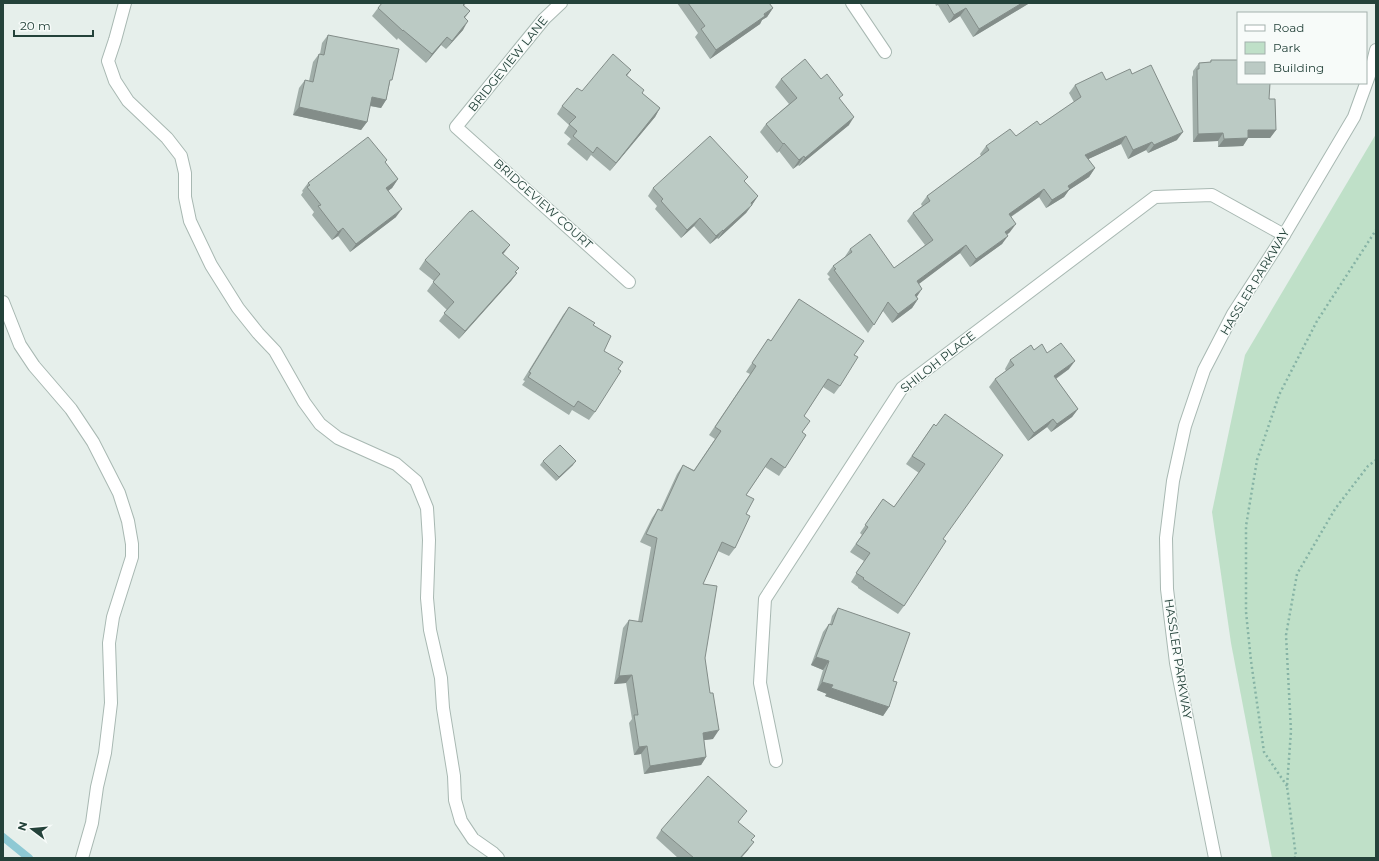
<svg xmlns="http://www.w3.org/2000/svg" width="1379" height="861" font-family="Montserrat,sans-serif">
  <rect width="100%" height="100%" fill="#e6efeb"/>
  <!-- green -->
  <path fill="#bfe0c8" d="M1376,134V858H1272L1231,643L1212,512L1245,355Z"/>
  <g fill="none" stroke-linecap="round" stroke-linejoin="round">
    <!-- stream -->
    <path stroke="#8ec9d4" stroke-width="8" d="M3,837L29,858"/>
    <defs>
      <path id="service" d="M125,3L115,40L108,61L115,81L128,101L167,138L181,156L185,173V197L190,221L211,265L238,308L258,333L275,351L304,402L320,424L338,438L396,464L416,481L427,508L429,540L427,598L430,630L441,678L443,708L454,776L455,800L461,821L473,839L493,853L498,858
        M3,302L20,345L34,366L71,409L93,442L119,493L128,521L132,544V557L113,617L109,643L111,703L105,753L97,787L92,823L82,858"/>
      <path id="minor" d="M561,3L544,19L456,127L629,282
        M852,3L885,52
        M776,761L760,683L765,599L902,388L1155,197L1212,195L1284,235"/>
      <path id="tertiary" d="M1215,858L1176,663L1167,589L1166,538L1173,481L1185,426L1204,370L1233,314L1284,235L1354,117L1371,70L1376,50"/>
    </defs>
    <!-- service casing -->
    <use href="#service" stroke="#a8b8b2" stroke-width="14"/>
    <!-- minor casing -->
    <use href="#minor" stroke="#a8b8b2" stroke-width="14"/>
    <!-- tertiary casing -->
    <use href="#tertiary" stroke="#a8b8b2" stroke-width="14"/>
    <!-- path -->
    <path stroke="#86b3a5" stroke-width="2.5" stroke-dasharray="2 3" stroke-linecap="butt" d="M1287,786L1264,752L1251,661L1246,612V526L1257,460L1279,395L1317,321L1376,230
      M1294,858L1296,857L1287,786L1291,731L1286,635L1297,574L1335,509L1368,466L1376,460"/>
    <!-- service -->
    <use href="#service" stroke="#fff" stroke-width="12"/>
    <!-- minor -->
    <use href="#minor" stroke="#fff" stroke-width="12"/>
    <!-- tertiary -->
    <use href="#tertiary" stroke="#fff" stroke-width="12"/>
  </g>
  <!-- wall -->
  <path fill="#a1aea9" d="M466,3L464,6L470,11L465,18L463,30L446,49L441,45L426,63L398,38L397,40L372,16L378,8Z
    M677,3H769L773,8L767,17L762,20L760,24L710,59L695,37L698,33Z
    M935,3H1028V4L973,37L960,16L949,23L938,5L936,6Z
    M328,35L390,82L386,100L381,108L370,106L367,122L361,130L293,115L299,88L305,80L309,81L313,62L319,54H320L322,43Z
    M1211,60L1238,83L1269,99L1276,130L1270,138H1248L1243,146L1218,147V141L1193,142L1192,77L1193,75V71L1199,63L1210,62Z
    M631,70L627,76L642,93L660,108L655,117L610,171L591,155L587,161L567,144L571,139L564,133L569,125L557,114L562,106L582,91Z
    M1132,74L1177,140L1148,153L1146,150L1128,159L1121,144L1088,159L1095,168L1089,177L1069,190L1064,197L1046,208L1039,197L1011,217L1010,232L1007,235L1002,244L970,267L960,253L918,284L917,297L918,299L912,308L892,323L883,311L868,333L828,279L830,277L827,274L833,266L844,258L850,249L894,268L925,245L907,221L913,213L922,206L921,204L927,196L981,156L980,154L986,146L1016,136L1040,125L1074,102L1069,93L1075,85L1106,80Z
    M781,79H821L840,99L849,125L799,166L798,165L793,169L779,151L777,153L760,132L766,124L789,104L775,87Z
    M387,160L385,162L398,179L392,188L388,191L396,217L350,252L338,236L332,240L312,215L314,212L301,195L303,192L302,191L308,183Z
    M745,182L758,196L746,213L718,239L717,238L710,244L694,226L681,238L655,209L657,206L648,196L653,188Z
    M503,254L516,272L517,273L511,281L459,339L439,321L447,310L427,291L434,281L419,269L425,260Z
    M799,299L854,355L840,386L834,394L823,387L804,416L802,432L806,435L779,476L765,467L746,495V514L735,548L729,556L718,551L703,584L705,658L713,739L704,740L706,757L701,765L644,774L641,754L634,755L629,723L632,719L626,683L614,684L623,628L629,620L638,622L651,547L640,542L652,518L658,509L660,511L677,474L683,465L694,470L715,439L709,435L750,374L746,372L768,339L771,341Z
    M569,307L593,325L604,351L618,369L595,412L589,420L572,410L569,415L522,385L525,381L523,380L563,315Z
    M1034,350L1047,353L1069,369L1056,379L1078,409L1072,417L1051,432L1047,427L1028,441L989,387L995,379L1006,371L1005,369L1010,360Z
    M934,424L943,539L904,606L898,614L858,588V587L851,582L864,561L850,552L862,535L860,533L883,499L894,507L919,473L906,464Z
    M543,461L573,465L556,481L540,465Z
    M838,608L893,681L889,707L883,716L825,696L827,694L817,690L823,670L811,665L823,632L829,624H830L832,616Z
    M741,819L738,822L752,841L748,850L741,858H678L656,838L661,830Z"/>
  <!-- shaded-wall -->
  <path fill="#838d89" d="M1022,3H1028V4L973,37L979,29Z
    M773,8L767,17L762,20L760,24L710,59L716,50Z
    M966,8L960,16L949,23L954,15Z
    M468,21L463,30L446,49L452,41Z
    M447,37L441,45L426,63L432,54Z
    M372,97L386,100L381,108L366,105Z
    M299,107L367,122L361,130L293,115Z
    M660,108L655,117L610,171L616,163Z
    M854,117L849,125L799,166L805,158Z
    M1248,130H1276L1270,138H1242Z
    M1183,132L1177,140L1148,153L1154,145Z
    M1223,133L1218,141L1193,142L1198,134Z
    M1126,136L1121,144L1080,163L1085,155Z
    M1248,138L1243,146L1218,147L1224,139Z
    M1152,142L1146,150L1128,159L1133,150Z
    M784,143L779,151L777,153L783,144Z
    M804,156L798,165L793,169L799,160Z
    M1095,168L1089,177L1069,190L1064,197L1046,208L1052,200L1068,186Z
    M398,179L392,188L380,197L386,188Z
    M1044,189L1039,197L1003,222L1009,214Z
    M758,196L752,205L751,203Z
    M752,205L746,213L718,239L723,231Z
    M402,209L396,217L350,252L356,244Z
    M700,218L694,226L681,238L687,230Z
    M1016,224L1010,232L999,240L1005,232Z
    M343,228L338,236L332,240L338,232Z
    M723,230L717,238L710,244L716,236Z
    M1008,236L1002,244L970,267L976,259Z
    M510,245L504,253L496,262L502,253Z
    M966,245L960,253L911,290L917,281Z
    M517,273L511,281L459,339L465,331Z
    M922,289L916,298L915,295Z
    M918,299L912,308L892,323L898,314Z
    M1075,361L1069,369L1048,384L1054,376Z
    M1078,409L1072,417L1051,432L1057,424Z
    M1053,419L1047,427L1028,441L1034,433Z
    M576,461L573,465L556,481L559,477Z
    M816,657L829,661L823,670L811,665Z
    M632,675L626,683L614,684L619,676Z
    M822,682L833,685L827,694L817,690Z
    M831,688L889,707L883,716L825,696Z
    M719,730L713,739L697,741L703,733Z
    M647,746L641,754L634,755L639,747Z
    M706,757L701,765L644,774L650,766Z
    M754,842L748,850L741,858H740Z"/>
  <!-- building -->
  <path fill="#bbcac4" stroke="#838d89" d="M382,3H465L463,5L470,11L464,17L468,21L452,41L447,37L432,54L403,30V31L378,8Z
    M688,3H769L773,8L764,14L765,16L716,50L701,29L705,26Z
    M947,3H1022L979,29L966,8L954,15Z
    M328,35L399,49L392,80H390L386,100L372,97L367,122L299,107L305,80L313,82L319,54L324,55Z
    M613,54L631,70L626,75L644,90L642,93L660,108L616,163L597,147L593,153L573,136L577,131L569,124L576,117L562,106L577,88L582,91Z
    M805,59L821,79L827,74L843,95L839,98L854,117L805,158L804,156L799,160L784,143L783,144L766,124L797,98L781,79Z
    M1211,60H1238V83H1270L1269,99H1275L1276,130H1248V138L1224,139L1223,133L1198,134L1197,69H1199V63L1211,62Z
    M1151,65L1183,132L1154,145L1152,142L1133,150L1126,136L1085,155L1095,168L1068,186L1070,189L1052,200L1044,189L1009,214L1016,224L1005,232L1008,236L976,259L966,245L917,281L922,289L915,295L918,299L898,314L888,302L874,325L834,270L836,269L833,266L852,252L850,249L870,234L894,268L933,240L913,213L930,201L927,196L989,150L986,146L1010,129L1016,136L1037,121L1040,125L1081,97L1075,85L1102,72L1106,80L1130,69L1132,74Z
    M710,136L748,177L744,181L758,196L751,203L752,205L723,231V230L716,236L700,218L687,230L661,201L663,199L653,188Z
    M368,137L387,160L385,162L398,179L386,188L402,209L356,244L343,228L338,232L318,206L321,205L307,187L310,185L308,183Z
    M472,210L510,245L502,253L519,268L515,272L517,273L465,331L444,313L454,302L433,282L440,274L425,260L470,211L471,212Z
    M799,299L864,341L854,355L858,357L840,386L828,379L804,416L810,421L802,432L806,435L785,468L771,458L746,495L754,499L746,514L750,516L735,548L722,542L703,584L717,586L705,658L710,693H713L719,730L703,733L706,757L650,766L647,746L639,747L634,715H638L632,675L619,676L629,620L642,622L657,538L646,534L658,509L662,511L683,465L694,471L721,431L715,427L756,366L752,363L768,339L771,341Z
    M569,307L595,323L593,325L611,336L604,351L623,362L618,369L621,371L595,412L578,401L574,407L528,377L531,373L529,372Z
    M1061,343L1075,361L1054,376L1078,409L1057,424L1053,419L1034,433L995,379L1014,365L1010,360L1031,345L1034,350L1042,344L1047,353Z
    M945,414L1003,455L943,539L946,541L904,606L863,579L864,578L856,573L870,553L856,544L868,527L865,525L883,499L894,507L925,464L912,456L934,424L936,426Z
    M560,445L576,461L559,477L543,461Z
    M838,608L910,633L893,681L897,682L889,707L831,688L833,685L822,682L829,661L816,657L829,624L832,625Z
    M708,776L747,811L738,822L755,836L751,840L754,842L740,858H694L661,830Z"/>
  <g text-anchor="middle" stroke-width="3" stroke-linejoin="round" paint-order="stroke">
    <!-- street labels -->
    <g font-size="12" fill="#24423a" stroke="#f7fbf9">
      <text transform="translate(508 64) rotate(-51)" y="4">BRIDGEVIEW LANE</text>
      <text transform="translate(543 204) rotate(42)" y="4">BRIDGEVIEW COURT</text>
      <text transform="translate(1255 282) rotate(-59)" y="4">HASSLER PARKWAY</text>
      <text transform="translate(938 362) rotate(-38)" y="4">SHILOH PLACE</text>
      <text transform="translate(1178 659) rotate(81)" y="4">HASSLER PARKWAY</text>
    </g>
  </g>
  <!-- border -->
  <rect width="1379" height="861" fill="none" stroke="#24423a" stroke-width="8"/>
  <!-- legend -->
  <rect x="1237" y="12" width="130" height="72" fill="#f7fbf9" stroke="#a3b1ad"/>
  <rect x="1245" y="25" width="20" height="6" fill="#ffffff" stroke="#a3b1ad"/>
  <text x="1273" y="32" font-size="12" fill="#24423a">Road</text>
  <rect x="1245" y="42" width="20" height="12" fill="#bfe0c8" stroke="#a3b1ad"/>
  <text x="1273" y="52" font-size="12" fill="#24423a">Park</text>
  <rect x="1245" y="62" width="20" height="12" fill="#bbcac4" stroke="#a3b1ad"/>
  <text x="1273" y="72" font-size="12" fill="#24423a">Building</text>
  <!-- north arrow -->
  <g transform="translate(32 829) rotate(286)" stroke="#f7fbf9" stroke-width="3" paint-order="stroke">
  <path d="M0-3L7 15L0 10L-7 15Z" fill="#24423a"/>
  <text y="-6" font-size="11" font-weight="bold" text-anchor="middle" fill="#24423a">N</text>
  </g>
  <!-- scale -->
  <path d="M14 30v6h79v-6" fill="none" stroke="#24423a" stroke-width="2"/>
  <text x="20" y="30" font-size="12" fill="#24423a" stroke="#f7fbf9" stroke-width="3" paint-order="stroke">20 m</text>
</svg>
